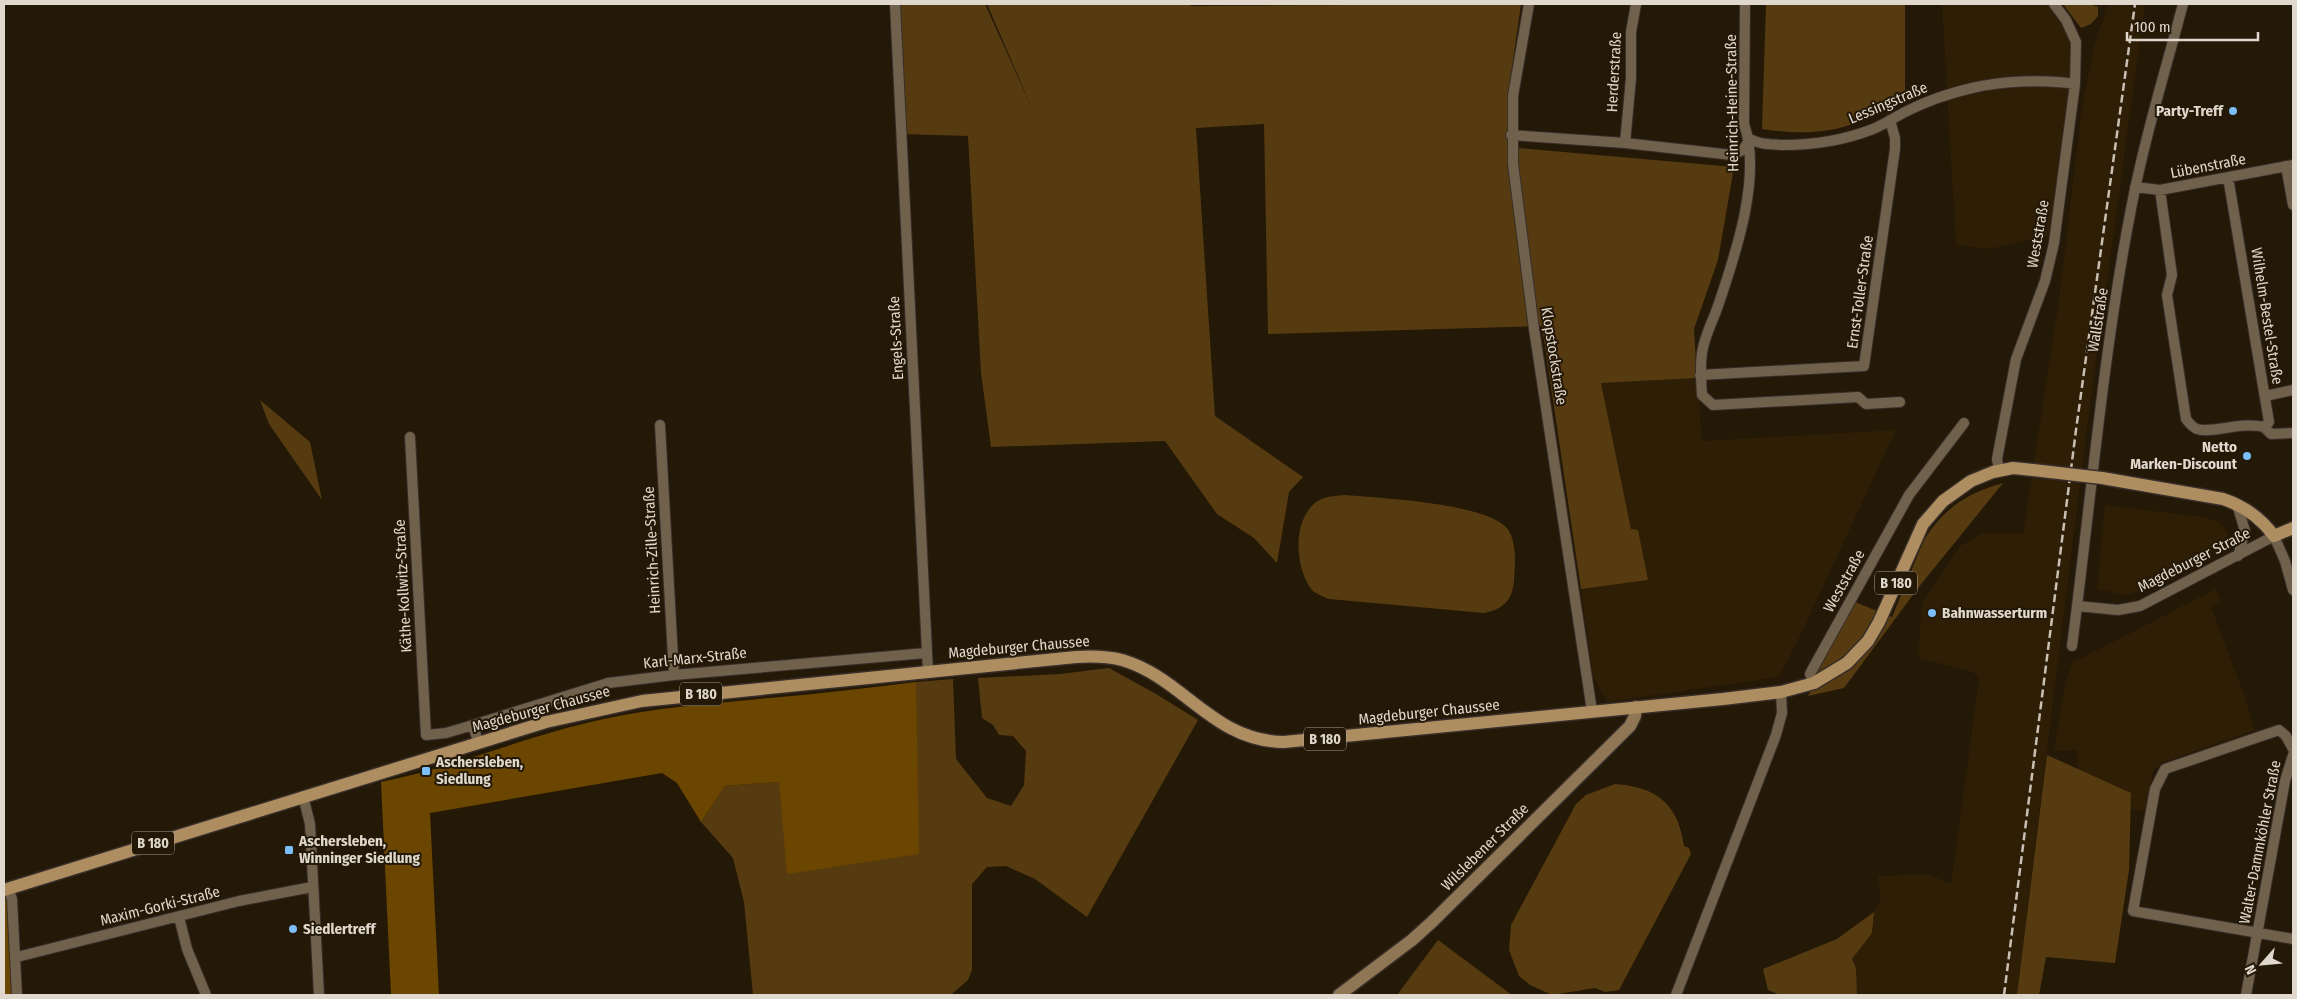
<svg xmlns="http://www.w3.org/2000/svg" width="2297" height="999" font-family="'Fira Sans Condensed',sans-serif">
  <rect width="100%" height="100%" fill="#241807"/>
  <!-- built -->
  <path fill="#2e1e05" d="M1942,4H2048L2062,22L2069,36L2072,52L2070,83L2050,235L1990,249L1956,245Z
    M2108,4H2145L2086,434L2017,995H1857L1856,968L1852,959L1872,933L1874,912L1881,898L1878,876L1927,874L1951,884L1979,679L1973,672L1918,658L1922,603L1960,546L1983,533L2023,534L2059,299L2082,107L2094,47Z
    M1697,378L1702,441L1896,430L1800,636L1779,677L1607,702L1593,676L1581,589L1648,580L1631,529L1601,383Z
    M2105,505L2203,517L2220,522L2228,534L2227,542L2212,553L2142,590L2126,595L2097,589Z
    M2216,589L2221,601L2211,607L2246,700L2254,730L2161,763L2153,771L2148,812L2123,808L2078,785L2077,750L2054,751L2064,689L2072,663Z"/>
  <!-- green -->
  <path fill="#563b11" d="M895,4H985L1035,115L987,4H1190L1191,6L1521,4L1508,95L1507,145L1517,148L1734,167L1718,260L1694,329L1697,378L1601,383L1631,529L1638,530L1648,580L1581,589L1542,326L1268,334L1264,124L1196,128L1215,416L1303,477L1289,492L1277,563L1254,538L1217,514L1165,441L991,447L981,373L968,136L902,134Z
    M1766,4H1905V99C1853,129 1822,138 1762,129Z
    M2063,4H2089L2098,7V16L2091,24L2081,28Z
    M260,400L310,442L322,500L269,424Z
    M2003,483L1918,588L1844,688L1808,696L1819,677L1816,669L1855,602L1892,617L1924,540C1945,507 1966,494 2003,483Z
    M1345,495C1378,498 1493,503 1509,531C1517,545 1515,566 1514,580C1513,600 1502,610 1484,613L1329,599C1324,597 1316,594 1312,590C1295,568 1292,522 1315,503C1323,496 1334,496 1345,495Z
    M1109,668L1156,694L1198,720L1087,917L1035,879L1006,866L987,867L972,884V970L968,980L952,994L753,995L744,902L733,858L701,822L725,786L779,782L916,714V682L953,679L956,759L987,798L1011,806L1024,785L1026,751L1013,736L999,735L993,725L982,718L978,678L1060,674Z
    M2047,755L2131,793L2129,870L2115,963L2046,957L2039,995H2017Z
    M1615,784C1656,787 1678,803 1684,846L1689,848L1691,854L1619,990L1605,992L1595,988L1552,995L1530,985L1519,976L1509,950L1511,925L1576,804L1586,795Z
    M1874,912L1872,933L1852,959L1856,968L1857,995H1780L1768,990L1763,969L1837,939Z
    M1438,940L1512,995H1397Z"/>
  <!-- forest -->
  <path fill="#6b4601" d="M916,682L919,854L787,874L779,782L725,786L701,822L677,783L662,773L430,813L439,995H391L381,782C457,767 528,735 604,719C658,707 713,704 769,698C818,694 867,688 916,682Z
    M7,895L13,995H4V898Z"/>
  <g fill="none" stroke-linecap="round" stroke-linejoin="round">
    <defs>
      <path id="street" d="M895,4L928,672
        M1529,4L1513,96V164L1534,329L1592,711
        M1745,4L1744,124C1762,175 1736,253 1719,303C1714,319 1704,336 1702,353C1700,367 1701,381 1702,395L1713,405L1858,397L1866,404L1900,402
        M1511,135L1625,143L1732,155L1743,150L1750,139C1760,145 1771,144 1783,145C1813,145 1845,140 1873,129C1885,124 1895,117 1907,111C1927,101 1950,93 1972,88C2001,81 2045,79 2075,84
        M1625,143L1631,78V32L1636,4
        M2286,166L2293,205
        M2228,177L2269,422L2264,427L2271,434L2293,433
        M2135,187L2160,190L2293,165
        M2160,190L2172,275L2167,295L2186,419C2189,423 2192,427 2197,429C2211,434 2243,421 2264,427
        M1700,375L1864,366L1895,149V138L1890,120
        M2265,396L2293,390
        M660,425L674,675
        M410,437L426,735L446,733L473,725
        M1999,470L1997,459L2016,359L2045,281L2054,243L2075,84L2076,42L2066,20L2054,4
        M2237,504L2245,531L2238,556
        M2077,606L2118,610L2140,606L2274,536L2285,561L2293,590
        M2072,646C2091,500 2103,353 2131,209C2144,140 2165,72 2183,4
        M1814,683L1810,674L1812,670L1909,495L1964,423
        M478,742L473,725L608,683L674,675L926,653
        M2293,749L2286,736L2279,730L2165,769L2155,789L2133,911L2293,939
        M303,796L310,824L319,995
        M8,888L12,899L17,995
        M179,917L187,949L206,995
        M17,957L239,901L312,887
        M1676,995L1776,735L1782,713L1781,692
        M2246,995L2285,781L2293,755"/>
      <path id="secondary" d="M1339,995L1412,940L1433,921L1630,726L1635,716L1636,707"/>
      <path id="primary" d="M2102,478L2223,499C2244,506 2261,518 2274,536L2293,528
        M4,890L546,722L642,701L1076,657C1091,656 1106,656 1122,660C1184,678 1212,741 1284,742L1723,699L1781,692L1814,683L1847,663L1868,641L1879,622L1923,524L1943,501L1971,481L1993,472L2013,468L2033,470"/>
    </defs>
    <!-- street casing -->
    <use href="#street" stroke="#372e29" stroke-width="12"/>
    <!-- secondary casing -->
    <use href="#secondary" stroke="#372e29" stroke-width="15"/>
    <!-- primary casing -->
    <use href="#primary" stroke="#372e29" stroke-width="15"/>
    <!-- street -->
    <use href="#street" stroke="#70614d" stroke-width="10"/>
    <!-- secondary -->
    <use href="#secondary" stroke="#8f7756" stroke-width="12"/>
    <!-- primary -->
    <use href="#primary" stroke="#ae8d60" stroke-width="12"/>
    <!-- rail -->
    <path stroke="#c8c0b4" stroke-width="2.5" stroke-dasharray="8 4" stroke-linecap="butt" d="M2004,995L2076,430L2135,4"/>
    <defs>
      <path id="primary-bridge" d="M2033,470L2102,478"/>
    </defs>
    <!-- primary-bridge casing -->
    <use href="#primary-bridge" stroke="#372e29" stroke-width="15" stroke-linecap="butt"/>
    <!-- primary-bridge -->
    <use href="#primary-bridge" stroke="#ae8d60" stroke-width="12"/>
  </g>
  <!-- markers -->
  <g fill="#7cbef9" stroke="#241807" stroke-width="2">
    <circle cx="2233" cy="111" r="5"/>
    <circle cx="2247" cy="456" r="5"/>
    <circle cx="1932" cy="613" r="5"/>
    <rect x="421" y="766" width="10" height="10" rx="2.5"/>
    <rect x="284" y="845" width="10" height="10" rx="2.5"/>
    <circle cx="293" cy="929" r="5"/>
  </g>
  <g text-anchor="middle" stroke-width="4" stroke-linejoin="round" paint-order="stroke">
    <!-- shield labels -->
    <g fill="#241807" stroke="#a89e92" stroke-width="1">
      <rect x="1875" y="571.5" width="42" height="23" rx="4"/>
      <rect x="680" y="682.5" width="42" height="23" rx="4"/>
      <rect x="1304" y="727.5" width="42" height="23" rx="4"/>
      <rect x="132" y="831.5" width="42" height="23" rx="4"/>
    </g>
    <g font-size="14" font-weight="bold" fill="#e0d8cd">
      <text x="1896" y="588">B 180</text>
      <text x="701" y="699">B 180</text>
      <text x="1325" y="744">B 180</text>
      <text x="153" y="848">B 180</text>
    </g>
    <!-- street labels -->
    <g font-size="15" fill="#e0d8cd" stroke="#241807">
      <text transform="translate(1614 72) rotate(-87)" y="5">Herderstraße</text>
      <text transform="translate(1732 103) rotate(-91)" y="5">Heinrich-Heine-Straße</text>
      <text transform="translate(1888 103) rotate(-23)" y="5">Lessingstraße</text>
      <text transform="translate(2208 166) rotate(-11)" y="5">Lübenstraße</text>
      <text transform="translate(2038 234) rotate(-80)" y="5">Weststraße</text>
      <text transform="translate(1860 292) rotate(-82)" y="5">Ernst-Toller-Straße</text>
      <text transform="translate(2267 316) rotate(81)" y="5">Wilhelm-Bestel-Straße</text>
      <text transform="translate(2098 320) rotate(-81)" y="5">Wallstraße</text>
      <text transform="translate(896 338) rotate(-93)" y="5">Engels-Straße</text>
      <text transform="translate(1554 356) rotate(81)" y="5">Klopstockstraße</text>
      <text transform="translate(652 550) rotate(-93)" y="5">Heinrich-Zille-Straße</text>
      <text transform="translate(2194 560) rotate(-27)" y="5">Magdeburger Straße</text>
      <text transform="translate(1844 581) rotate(-61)" y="5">Weststraße</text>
      <text transform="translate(403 586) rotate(-93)" y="5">Käthe-Kollwitz-Straße</text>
      <text transform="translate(1019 647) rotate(-5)" y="5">Magdeburger Chaussee</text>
      <text transform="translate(695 658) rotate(-6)" y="5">Karl-Marx-Straße</text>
      <text transform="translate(541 709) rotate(-15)" y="5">Magdeburger Chaussee</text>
      <text transform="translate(1429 712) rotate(-6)" y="5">Magdeburger Chaussee</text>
      <text transform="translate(2260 842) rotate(-79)" y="5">Walter-Dammköhler Straße</text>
      <text transform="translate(1485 847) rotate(-45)" y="5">Wilslebener Straße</text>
      <text transform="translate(160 906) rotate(-14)" y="5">Maxim-Gorki-Straße</text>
    </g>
    <!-- poi labels -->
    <g font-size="15" font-weight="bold" fill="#e0d8cd" stroke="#241807" text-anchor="start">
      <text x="2223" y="116" text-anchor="end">Party-Treff</text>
      <text x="2237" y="452" text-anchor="end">Netto<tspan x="2237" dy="17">Marken-Discount</tspan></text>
      <text x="1942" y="618">Bahnwasserturm</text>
      <text x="436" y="767">Aschersleben,<tspan x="436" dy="17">Siedlung</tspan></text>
      <text x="299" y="846">Aschersleben,<tspan x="299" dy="17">Winninger Siedlung</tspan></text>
      <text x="303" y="934">Siedlertreff</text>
    </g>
  </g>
  <!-- border -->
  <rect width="2297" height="999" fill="none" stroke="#e0d8cd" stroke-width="10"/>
  <!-- north arrow -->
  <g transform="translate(2262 964) rotate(243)" stroke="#241807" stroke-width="4" paint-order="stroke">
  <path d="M0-4L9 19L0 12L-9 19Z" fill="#e0d8cd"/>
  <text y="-8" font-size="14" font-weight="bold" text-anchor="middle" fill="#e0d8cd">N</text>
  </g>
  <!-- scale -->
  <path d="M2127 32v8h131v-8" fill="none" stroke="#e0d8cd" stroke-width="2.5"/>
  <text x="2134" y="32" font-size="15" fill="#e0d8cd" stroke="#241807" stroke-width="4" paint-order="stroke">100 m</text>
</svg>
